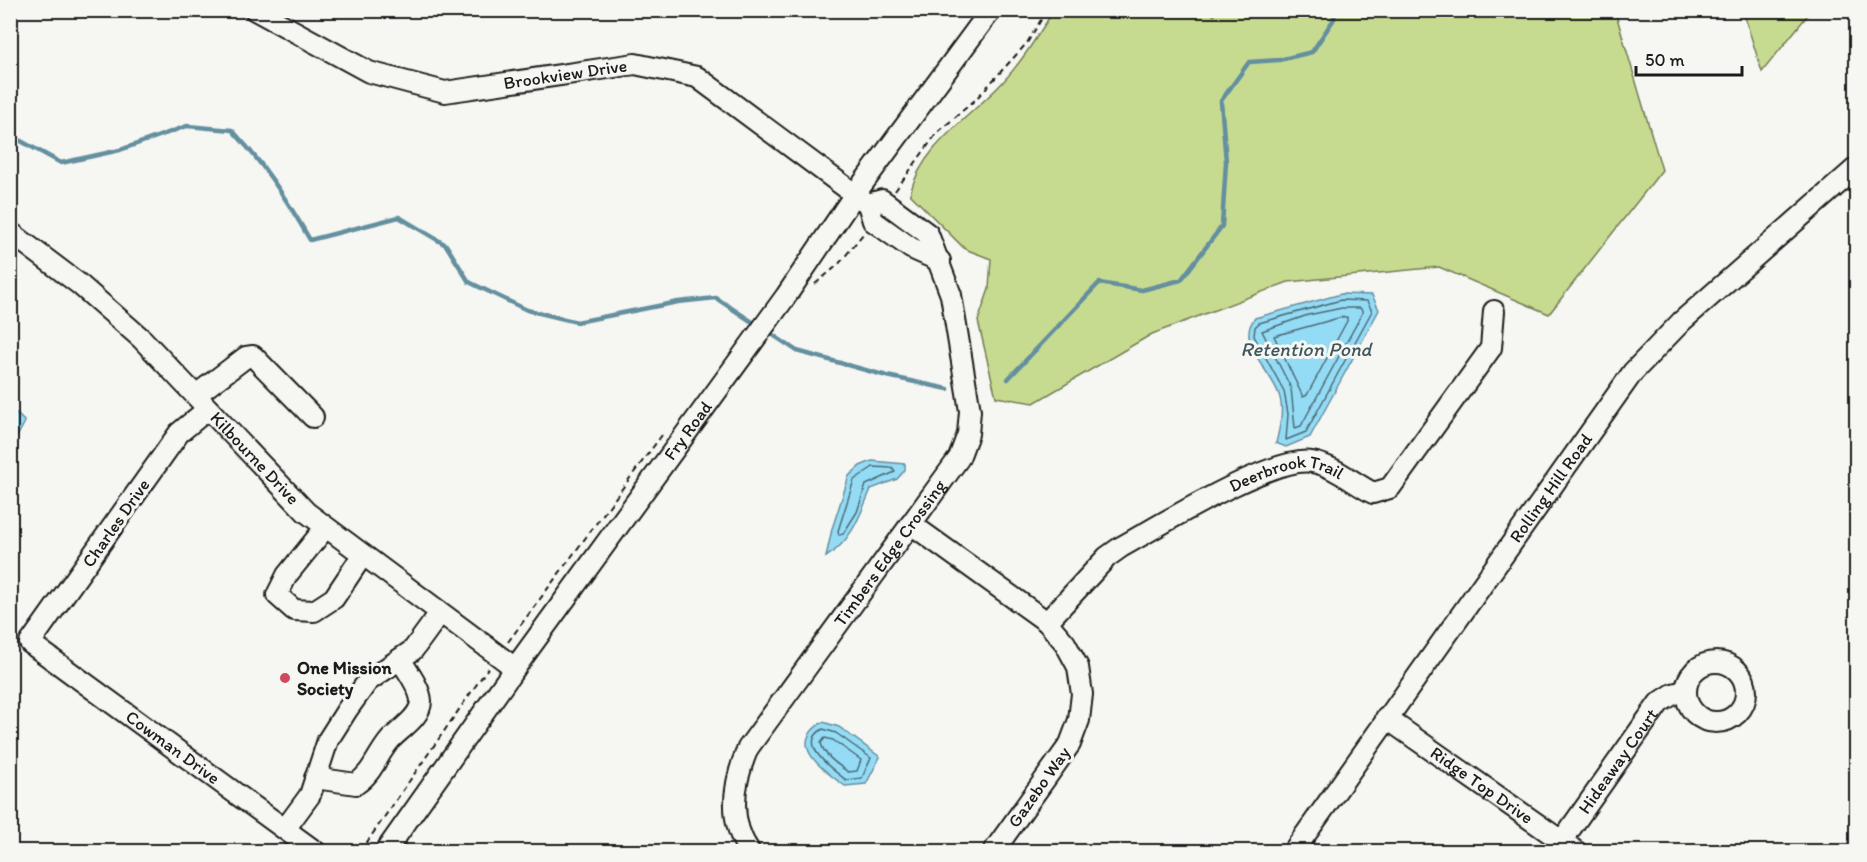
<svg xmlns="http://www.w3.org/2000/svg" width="1867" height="862" font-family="Itim,sans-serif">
  <rect width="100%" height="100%" fill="#f6f6f2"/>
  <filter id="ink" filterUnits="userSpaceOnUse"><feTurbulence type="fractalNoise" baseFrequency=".0167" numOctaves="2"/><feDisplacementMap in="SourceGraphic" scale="12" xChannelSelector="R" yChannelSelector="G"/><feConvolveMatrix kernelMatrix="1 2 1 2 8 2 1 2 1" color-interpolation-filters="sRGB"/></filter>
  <g filter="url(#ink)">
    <!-- green -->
    <path fill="#c7db90" stroke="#727c56" stroke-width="1.5" d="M1054,10H1207L1214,16L1218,10L1615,11L1662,170L1549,314L1439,267L1288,282L1152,334L1034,403L996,397L978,321L989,289L991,259L965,249L910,194C922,145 971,117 1003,82C1023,60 1038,35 1054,10Z
      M1743,11V10L1811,11L1762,72Z"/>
    <!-- water -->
    <path fill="#94dcf6" stroke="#648f9f" stroke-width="1.5" d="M1341,294L1372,295L1379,310L1310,437L1286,447L1276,443C1280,426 1285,408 1278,392C1269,369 1235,341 1255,318Z
      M11,408L25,422L11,448Z
      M872,461L905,464V470L897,479L871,489C860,515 852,541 826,557L832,529L849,476L860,466Z
      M823,722L839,727L880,757L866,784L845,786C824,771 785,744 823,722Z"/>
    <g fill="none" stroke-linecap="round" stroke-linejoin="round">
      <!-- shore -->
      <path stroke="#4c6973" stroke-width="1.5" d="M1341,300L1367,301L1372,311L1306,432L1286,440L1288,414L1284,391L1254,336L1255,327L1259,323Z
        M1342,308H1360L1363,312L1301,426L1295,428L1291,388L1262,331L1308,315Z
        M1342,317H1347V321L1307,395L1303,397L1274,336Z
        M873,467L892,468L895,472L866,485L857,512L843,534L839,535L838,531L854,480Z
        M823,729L836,733L871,758L862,778L846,780C833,770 796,744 823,729Z
        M825,738L833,740L861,760L857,771L848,772C837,764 824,756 821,743Z"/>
      <!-- stream -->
      <path stroke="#648f9f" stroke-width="4.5" d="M10,135L61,163L120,150L187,126L232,130C264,164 287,200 310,240L399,217L446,245L469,282L527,310L577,322L678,302L716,298L757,325
        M767,331L797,351L887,376L948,389
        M1008,379L1099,283L1142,290L1181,280L1222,226L1226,162L1221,101L1249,62L1279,60L1312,52L1334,19L1335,10"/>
      <defs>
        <g id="minor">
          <path id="s1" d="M255,10L369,72L445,92L635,64L697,77L868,204L873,221L911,248L940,261"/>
          <path id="s2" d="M10,232L79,284L142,339L306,512L515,668"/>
          <path d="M196,395L246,357L253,356L313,417"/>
          <path id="s3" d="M208,409L179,433L30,643L316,852"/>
          <path d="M911,524L1047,622L1065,643L1078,667L1082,694L1079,720L1070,744L993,852"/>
          <path d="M325,528L287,575L277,595L294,610L314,611L334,598L362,556"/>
          <path id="s4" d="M1047,622L1107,557L1121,547C1159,526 1273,455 1312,462C1335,466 1353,483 1373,493L1390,488L1491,348L1494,311"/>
          <circle cx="1716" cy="692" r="30"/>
          <path id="s5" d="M1386,718L1577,852"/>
          <path d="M315,778L356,784C373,773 377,755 390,740C400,729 421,717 421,701C420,687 407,671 400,659"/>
          <path d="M285,829L310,795L328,740L347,710L368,681L413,650L440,613"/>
          <path id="s6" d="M1561,842L1659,703L1673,694L1685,691"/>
          <path id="s7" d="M385,852L515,668L786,296L855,194L991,10"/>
          <path id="s8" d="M750,852C727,820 734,781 748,748L959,458L968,434L970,411L951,295L928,234L882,200L868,204"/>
          <path id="s9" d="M1293,852L1633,372L1682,321L1856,168"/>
        </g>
      </defs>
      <!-- minor casing -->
      <use href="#minor" stroke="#1c1c1c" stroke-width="24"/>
      <!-- path -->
      <path stroke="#1c1c1c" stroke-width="2" stroke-dasharray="6 4.5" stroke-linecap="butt" d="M895,191L937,133L975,100L1027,43L1047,10
        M815,284L838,265L863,234
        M508,642L662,435
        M360,852L488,668"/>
      <!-- minor -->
      <use href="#minor" stroke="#f6f6f2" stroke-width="20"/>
    </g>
  </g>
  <!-- markers -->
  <circle fill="#d1495b" stroke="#f6f6f2" stroke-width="2" cx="285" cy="678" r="6"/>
  <g text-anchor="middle" stroke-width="6" stroke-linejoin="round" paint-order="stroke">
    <!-- street labels -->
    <g font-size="18" fill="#1c1c1c" stroke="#f6f6f2">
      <text dy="6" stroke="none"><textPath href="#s1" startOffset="330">Brookview Drive</textPath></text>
      <text dy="6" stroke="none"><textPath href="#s7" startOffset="519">Fry Road</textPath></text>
      <text dy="6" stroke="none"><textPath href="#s2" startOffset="334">Kilbourne Drive</textPath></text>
      <text dy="6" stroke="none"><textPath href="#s4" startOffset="290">Deerbrook Trail</textPath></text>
      <text dy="6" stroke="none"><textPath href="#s9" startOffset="446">Rolling Hill Road</textPath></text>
      <text transform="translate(116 523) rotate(-55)" y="6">Charles Drive</text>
      <text dy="6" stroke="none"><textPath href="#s8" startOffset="350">Timbers Edge Crossing</textPath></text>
      <text dy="6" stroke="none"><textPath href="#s3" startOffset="472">Cowman Drive</textPath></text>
      <text dy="6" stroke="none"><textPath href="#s6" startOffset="99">Hideaway Court</textPath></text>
      <text dy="6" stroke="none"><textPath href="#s5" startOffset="117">Ridge Top Drive</textPath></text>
      <text transform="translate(1039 787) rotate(-55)" y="6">Gazebo Way</text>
    </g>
    <!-- poi labels -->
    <g font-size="18" font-weight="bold" fill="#1c1c1c" stroke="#f6f6f2" text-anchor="start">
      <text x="297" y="674">One Mission<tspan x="297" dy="21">Society</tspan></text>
    </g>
    <!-- water labels -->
    <g font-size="20" font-style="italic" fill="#40565d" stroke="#f6f6f2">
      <text x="1306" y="356">Retention Pond</text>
    </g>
  </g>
  <!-- margin -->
  <rect width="1867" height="862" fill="none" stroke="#f6f6f2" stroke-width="36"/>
  <rect x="18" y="18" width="1831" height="826" fill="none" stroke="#1c1c1c" stroke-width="2" filter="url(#ink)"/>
  <!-- scale -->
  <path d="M1636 66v9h106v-9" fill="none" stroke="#1c1c1c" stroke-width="3"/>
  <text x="1645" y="66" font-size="18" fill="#1c1c1c" stroke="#f6f6f2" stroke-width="4.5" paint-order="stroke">50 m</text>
</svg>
